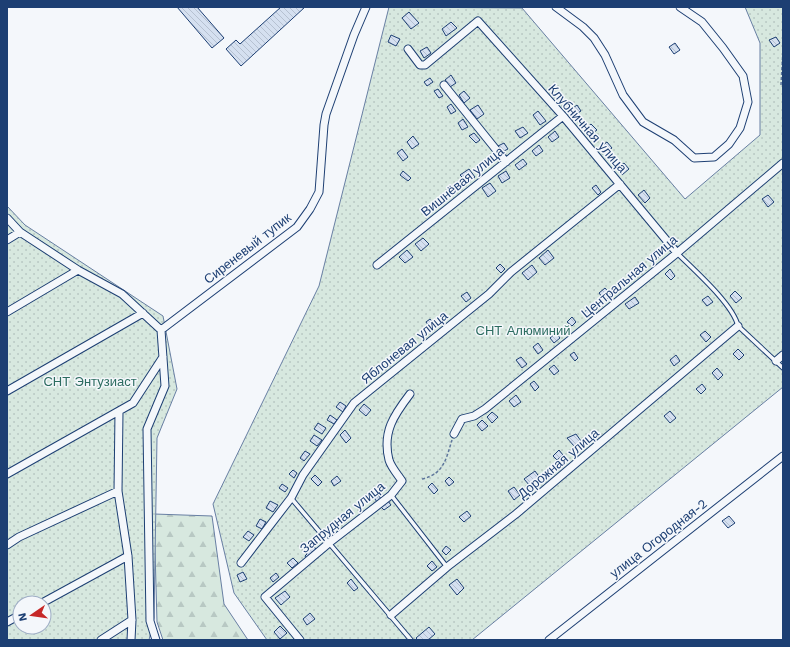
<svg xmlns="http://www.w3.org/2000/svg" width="790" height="647" font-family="'Work Sans',sans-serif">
  <defs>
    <pattern id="forest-firs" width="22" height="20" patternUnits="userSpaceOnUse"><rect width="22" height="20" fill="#d7e8df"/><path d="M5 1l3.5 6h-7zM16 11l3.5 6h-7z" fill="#b8c8c3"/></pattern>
    <pattern id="garden-dots" width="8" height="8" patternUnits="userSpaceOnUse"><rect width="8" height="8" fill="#d7e8df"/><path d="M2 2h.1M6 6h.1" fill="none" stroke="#b8c8c3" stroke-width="1.8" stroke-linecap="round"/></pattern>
    <pattern id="building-back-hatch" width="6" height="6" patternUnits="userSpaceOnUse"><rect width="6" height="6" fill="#d5e0f0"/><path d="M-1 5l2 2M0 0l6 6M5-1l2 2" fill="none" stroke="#b6c1d1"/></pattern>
  </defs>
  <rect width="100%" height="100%" fill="#f4f7fb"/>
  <!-- forest -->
  <path fill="url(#forest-firs)" stroke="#687fa3" d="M154,514L212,516L224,604L248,640H163L157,622Z"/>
  <!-- garden -->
  <path fill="url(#garden-dots)" stroke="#687fa3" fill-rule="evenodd" d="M389,7L522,8L685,199L760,135V43L745,7H783V387L472,640H267L234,593L213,504L319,286Z
    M7,206L25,225L163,316L177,389L157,438L154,618L149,640H7ZM20,603H44V627H20Z"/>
  <!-- building -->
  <path fill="url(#building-back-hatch)" stroke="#1d3f73" d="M177,7H197L224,38L212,48Z
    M281,7H305L241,66L226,49L236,40L240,44Z
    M409,12L419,23L411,29L402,18Z
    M451,22L457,28L446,36L442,29Z
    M391,35L400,39L396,46L388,42Z
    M776,37L780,43L774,47L769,40Z
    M675,43L680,50L674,54L669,47Z
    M427,47L431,53L424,58L420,51Z
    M451,75L456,83L450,87L445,80Z
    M430,78L433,82L427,86L424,82Z
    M438,89L443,96L439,98L434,91Z
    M464,91L470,98L464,103L459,95Z
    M451,104L456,111L451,114L447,107Z
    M478,105L484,114L477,119L470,110Z
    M577,105L581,111L573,116L569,111Z
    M538,111L546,121L540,125L533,115Z
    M463,119L468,127L462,130L458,123Z
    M591,124L597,130L590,135L585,129Z
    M523,127L528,133L520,138L515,131Z
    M555,131L559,137L552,142L548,137Z
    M474,133L480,140L476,143L469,136Z
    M413,136L419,144L412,149L407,142Z
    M607,142L612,148L605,153L600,147Z
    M504,143L508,149L502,152L498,146Z
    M539,145L543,151L536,156L532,151Z
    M402,149L408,157L403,161L397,153Z
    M523,159L527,164L519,170L515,165Z
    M624,163L629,169L622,175L617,168Z
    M469,169L475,177L467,182L460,175Z
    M403,171L411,178L408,181L400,175Z
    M506,171L510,178L502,183L498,176Z
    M490,183L496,191L488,197L482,188Z
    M596,185L601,192L598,195L592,188Z
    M644,190L650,198L645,203L638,195Z
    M768,195L774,202L768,207L762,199Z
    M423,238L429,244L421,251L415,244Z
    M407,250L413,257L405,263L399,257Z
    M548,250L554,258L545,265L539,258Z
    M655,250L660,256L655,260L650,255Z
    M500,264L505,269L501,273L496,268Z
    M532,265L537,272L528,280L522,273Z
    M670,269L675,276L671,280L665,274Z
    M605,288L611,295L605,301L599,293Z
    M735,291L742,298L736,303L730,296Z
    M467,292L471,298L466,302L461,296Z
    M708,296L713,302L707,306L702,300Z
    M635,297L639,303L629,309L625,304Z
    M589,308L593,312L587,317L583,313Z
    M572,317L576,322L572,326L567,322Z
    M430,319L436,326L432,330L426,322Z
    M705,331L711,337L706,342L700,335Z
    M556,333L560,338L554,343L550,338Z
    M538,343L543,350L538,354L533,347Z
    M738,349L744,355L739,360L733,354Z
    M574,352L578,358L575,361L570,355Z
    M676,355L680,361L674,366L670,360Z
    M521,357L527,364L522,368L516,360Z
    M554,365L559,371L554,375L549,369Z
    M717,368L723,375L718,380L712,373Z
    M534,381L539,387L535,391L530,384Z
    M702,384L706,389L701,394L696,389Z
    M516,395L521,402L514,407L509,401Z
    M340,402L346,406L343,412L336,407Z
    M364,404L371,410L366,416L359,410Z
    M670,411L676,418L670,423L664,416Z
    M492,412L498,417L492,423L487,417Z
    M330,415L337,420L334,424L327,420Z
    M482,420L488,426L482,431L477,425Z
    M318,423L326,428L322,434L314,429Z
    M345,430L351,438L346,443L340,435Z
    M576,434L581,441L574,446L567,438Z
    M314,435L322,440L317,446L310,441Z
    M559,450L563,455L557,460L553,456Z
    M305,451L310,454L304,461L300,458Z
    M293,470L297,473L294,478L289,474Z
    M535,471L540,478L530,486L524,479Z
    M315,475L322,482L318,486L311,479Z
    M337,476L341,481L334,486L331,481Z
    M449,477L454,482L449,486L445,481Z
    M432,483L438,490L434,494L428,487Z
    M282,484L288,488L285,492L279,488Z
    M514,487L520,495L514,500L508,491Z
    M377,493L381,499L377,502L373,496Z
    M270,501L278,505L273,512L266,508Z
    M388,501L391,505L384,510L381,507Z
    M467,511L471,516L464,522L459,517Z
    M729,516L735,523L728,528L722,521Z
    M260,519L266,522L262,529L256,526Z
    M248,531L254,535L249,541L243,537Z
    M310,542L316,549L306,558L305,556L307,554L303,549Z
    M446,546L451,550L446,555L442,551Z
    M293,558L298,563L292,568L287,563Z
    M432,561L437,567L432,571L427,566Z
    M243,572L247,579L240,582L237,575Z
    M276,573L279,577L273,582L270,578Z
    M351,579L358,588L354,591L347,583Z
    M457,579L464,588L457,595L449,585Z
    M285,591L290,597L281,605L275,598Z
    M310,613L315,619L307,625L303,619Z
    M280,626L287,633L280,639L274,632Z
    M429,627L435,634L428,640H418L416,638Z"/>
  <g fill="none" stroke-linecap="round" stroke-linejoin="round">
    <defs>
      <path id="service" d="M677,253C694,270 733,304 738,326L783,368
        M391,495L447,567
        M291,498L411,640"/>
      <path id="minor" d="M556,7L583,27L594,38L605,55L623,95L643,122L674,140L694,158L714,157L729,144L740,128L748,102L743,76L723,48L702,22L680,7
        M408,49L420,65H425L478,21L563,116L677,253
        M444,85L506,162
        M7,218L20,232L78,270L122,294L161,330L165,386L147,429L150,621L156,640
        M7,240L20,232
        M377,265L563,116
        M7,312L78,270
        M161,330L297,227L310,209L319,192L324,125L326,114L354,35L366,7
        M776,361L783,355
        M7,391L143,313
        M119,412L118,491L128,556L132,620L131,640
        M454,434L462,419L474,416L485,409L677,253L783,163
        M7,474L133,403L163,357
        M7,545L19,537L118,491
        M241,563L291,498L303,475L354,403L489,294L511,272L620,184
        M42,603L128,556
        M391,615L447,567L516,514L738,326
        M7,622L20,615
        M101,640L132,620
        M300,640L265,597L329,543L391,495L402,481C398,475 391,467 389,460C382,432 394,415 410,394
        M549,640L783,456"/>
    </defs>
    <!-- service casing -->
    <use href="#service" stroke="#1d3f73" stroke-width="5.5"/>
    <!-- minor casing -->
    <use href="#minor" stroke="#1d3f73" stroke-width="9"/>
    <!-- path -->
    <path stroke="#5e769c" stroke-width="1.5" stroke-dasharray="3 2" stroke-linecap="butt" d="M781,85L783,49
      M422,479C444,474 446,459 452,440"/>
    <!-- service -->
    <use href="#service" stroke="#f4f7fb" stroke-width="3.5"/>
    <!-- minor -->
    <use href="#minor" stroke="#f4f7fb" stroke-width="7"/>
  </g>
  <g text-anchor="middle" stroke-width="3" stroke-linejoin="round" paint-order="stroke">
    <!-- street labels -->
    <g font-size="13" fill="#1d3f73" stroke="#f4f7fb">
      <text transform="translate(588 128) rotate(49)" y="5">Клубничная улица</text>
      <text transform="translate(462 181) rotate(-39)" y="5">Вишнёвая улица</text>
      <text transform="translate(247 248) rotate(-38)" y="5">Сиреневый тупик</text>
      <text transform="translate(629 276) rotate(-40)" y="5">Центральная улица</text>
      <text transform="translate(404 347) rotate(-39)" y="5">Яблоневая улица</text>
      <text transform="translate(558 463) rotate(-40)" y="5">Дорожная улица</text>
      <text transform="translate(342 517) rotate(-39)" y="5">Запрудная улица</text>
      <text transform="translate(658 538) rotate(-38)" y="5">улица Огородная-2</text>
    </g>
    <!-- park labels -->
    <g font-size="13" fill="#2c6c60" stroke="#f4f7fb">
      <text x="523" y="335">СНТ Алюминий</text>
      <text x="90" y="386">СНТ Энтузиаст</text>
    </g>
  </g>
  <!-- border -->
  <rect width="790" height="647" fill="none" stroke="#1d3f73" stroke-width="16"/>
  <!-- north arrow -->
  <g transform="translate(32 615) rotate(257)"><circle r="19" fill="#f4f7fb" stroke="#9eadc5"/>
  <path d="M0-3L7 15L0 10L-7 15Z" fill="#c62828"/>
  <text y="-6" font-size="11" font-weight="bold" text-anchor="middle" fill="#1d3f73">N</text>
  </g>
</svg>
